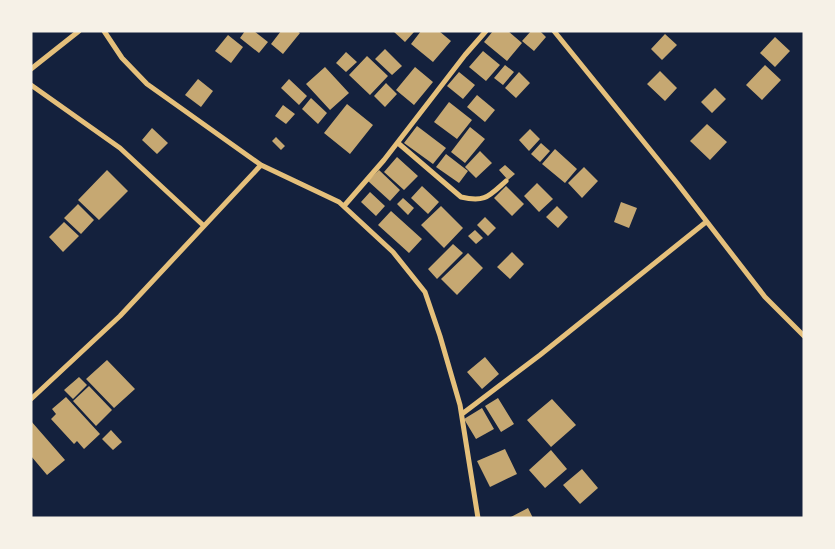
<svg xmlns="http://www.w3.org/2000/svg" width="835" height="549" font-family="'Crimson Pro',serif">
  <rect width="100%" height="100%" fill="#14213d"/>
  <!-- building -->
  <path fill="#c6a872" d="M245,31H254L268,42L259,53L240,38Z
    M281,31H297L300,33L283,54L271,44Z
    M393,31H413L414,32L405,42Z
    M421,31H439L451,41L433,62L411,44Z
    M493,31H508L522,43L507,61L484,42Z
    M531,31H540L546,37L534,51L522,41Z
    M665,34L677,45L662,60L651,49Z
    M228,35L243,47L231,63L215,51Z
    M775,37L790,51L775,67L760,53Z
    M385,49L402,66L392,75L375,59Z
    M483,51L500,65L486,81L469,67Z
    M346,52L357,62L346,72L336,63Z
    M367,56L388,76L370,95L349,75Z
    M505,65L514,72L503,85L494,78Z
    M765,65L781,80L762,100L746,85Z
    M325,67L349,93L330,110L306,84Z
    M415,67L433,82L414,105L396,90Z
    M660,71L677,88L665,101L647,84Z
    M459,72L475,85L463,99L447,86Z
    M519,72L530,83L516,98L505,88Z
    M198,79L213,91L201,107L185,95Z
    M289,79L307,96L299,105L281,88Z
    M386,83L397,94L385,107L374,96Z
    M715,88L726,99L712,113L701,102Z
    M477,95L495,110L485,122L467,107Z
    M311,98L327,113L318,124L302,109Z
    M449,102L472,120L457,139L434,122Z
    M347,104L373,125L350,154L324,133Z
    M283,105L295,114L286,124L275,116Z
    M707,124L727,142L710,160L690,141Z
    M417,126L446,148L433,164L404,143Z
    M470,127L485,139L465,163L451,152Z
    M152,128L168,143L157,154L142,140Z
    M530,129L540,139L529,151L519,140Z
    M276,137L285,146L281,150L272,141Z
    M541,143L550,151L540,162L531,154Z
    M555,149L577,169L565,183L542,164Z
    M480,151L492,163L476,178L465,167Z
    M446,154L468,171L459,183L436,167Z
    M397,157L418,176L404,190L384,172Z
    M505,165L515,174L508,180L499,170Z
    M584,167L598,181L582,198L568,183Z
    M107,170L128,191L99,220L78,200Z
    M379,170L400,190L390,201L368,181Z
    M537,183L553,199L539,212L524,196Z
    M422,186L439,202L428,214L411,198Z
    M506,186L524,204L512,216L494,198Z
    M370,192L385,206L376,216L361,202Z
    M403,198L414,208L408,215L397,204Z
    M621,202L637,208L629,228L614,222Z
    M78,204L94,220L81,234L64,218Z
    M441,206L463,228L444,248L421,225Z
    M557,206L568,217L558,228L546,217Z
    M391,211L422,239L409,253L378,225Z
    M485,217L496,228L488,236L477,225Z
    M64,222L79,236L63,252L49,237Z
    M475,230L483,238L476,244L468,236Z
    M453,244L463,253L437,279L428,269Z
    M512,252L524,264L510,279L497,267Z
    M468,253L483,268L457,295L441,279Z
    M485,357L499,374L482,389L467,372Z
    M107,360L135,389L114,408L86,379Z
    M79,377L87,385L73,399L64,390Z
    M89,386L112,410L96,426L73,401Z
    M66,397L100,434L84,449L77,441L74,444L51,419L56,414L52,409Z
    M498,398L514,424L501,432L485,406Z
    M552,399L576,425L551,447L527,420Z
    M482,408L494,429L476,439L464,419Z
    M31,421L65,460L47,475L31,456Z
    M111,430L122,442L113,450L102,439Z
    M505,449L517,474L490,487L477,461Z
    M551,450L567,469L545,488L529,470Z
    M582,469L598,488L580,504L563,485Z
    M528,508L533,518H509Z"/>
  <g fill="none" stroke-linecap="round" stroke-linejoin="round">
    <!-- minor -->
    <path stroke="#e5c07b" stroke-width="5" d="M104,31L122,58L147,84L261,165L339,202L393,252L425,292L440,336L460,405L478,518
      M554,31L677,183L765,297L804,336
      M31,69L79,31
      M31,85L120,148L204,226
      M398,143L461,197C485,203 489,196 506,181
      M344,206L384,160L465,55L486,31
      M31,399L120,316L261,165
      M462,414L540,355L706,222"/>
  </g>
  <!-- border -->
  <rect width="835" height="549" fill="none" stroke="#f6f1e7" stroke-width="65"/>
</svg>
